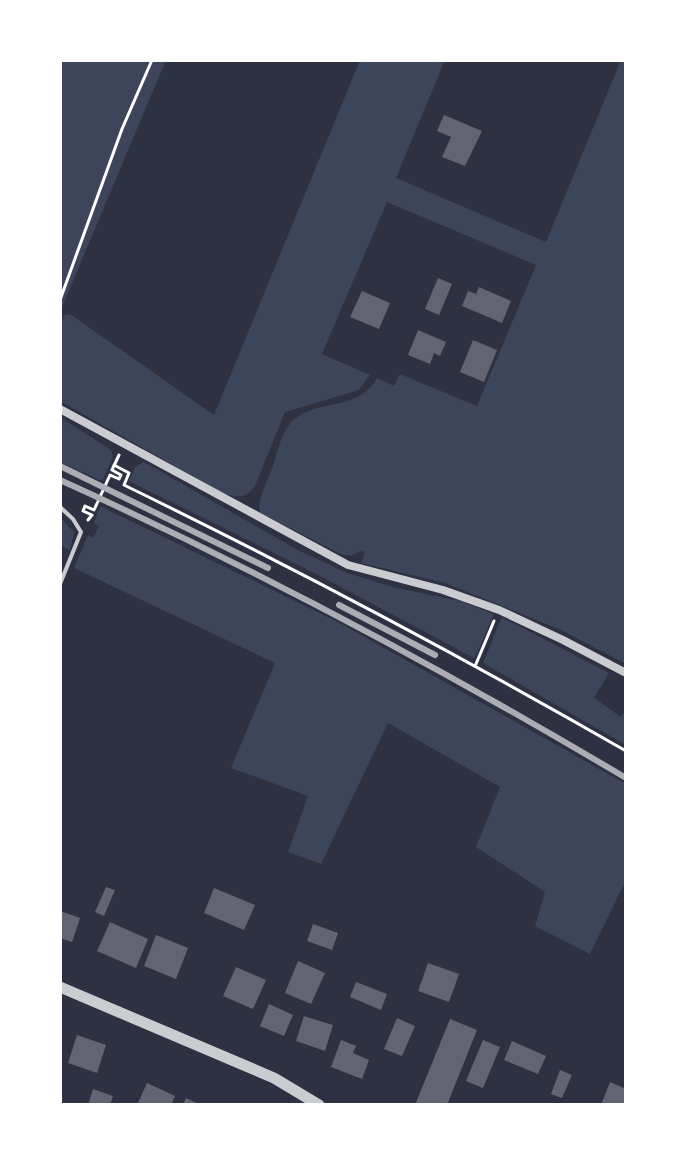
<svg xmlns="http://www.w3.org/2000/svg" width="686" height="1165" font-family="Merriweather,serif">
  <rect width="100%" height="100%" fill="#2d3142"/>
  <!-- green -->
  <path fill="#3c4559" d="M60,60H166L60,312Z
    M360,60H445L396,178L546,242L621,60H626V664L561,630L445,583L361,563L365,552L360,551L351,556L341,554L260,513C257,499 266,484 271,471C276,458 279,441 286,429C310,394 356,416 377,378L394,386L400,374L477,406L536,265L387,202L322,354L370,375L359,390L285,412L255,486C246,499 238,497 224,494L60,401V331L64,315L70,314L214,415Z
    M60,417L111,450L113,457L102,481L60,462Z
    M144,462L296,549L347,573L397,588L460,601L494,614L477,653L474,658L320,576L129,481L135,467Z
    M100,506L336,621L626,784V880L590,954L535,926L545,892L476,847L500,787L388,723L321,864L288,852L308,796L231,768L275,663L74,568L88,535L93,538L99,526L94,523Z
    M60,517L74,532L70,550L60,545Z
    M503,618L609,673L594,698L621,717L626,710V745L483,663L500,621Z"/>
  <!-- building -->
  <path fill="#626471" d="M444,115L482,131L465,166L442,157L451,137L437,131Z
    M438,278L452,284L439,315L425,309Z
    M479,287L511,301L502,323L462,306L468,291L476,294Z
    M362,291L390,303L379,329L350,317Z
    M418,330L446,342L440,356L434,353L430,364L408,355Z
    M473,340L497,350L484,382L460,372Z
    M106,887L115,890L104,916L95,912Z
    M214,888L255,905L244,930L204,913Z
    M60,911L80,918L72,942L60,938Z
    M110,922L148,939L136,968L97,951Z
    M313,924L338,933L332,950L307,941Z
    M156,935L188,948L176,979L144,966Z
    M298,961L325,973L311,1004L285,993Z
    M428,963L459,974L449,1002L418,991Z
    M236,967L266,980L253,1009L223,996Z
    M356,982L387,994L381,1010L350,997Z
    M269,1004L293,1015L284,1036L260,1026Z
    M304,1016L333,1025L325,1051L296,1041Z
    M397,1018L415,1026L402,1056L384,1049Z
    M450,1019L477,1030L447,1105H415Z
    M77,1035L106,1045L97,1073L68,1063Z
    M341,1040L356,1046L353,1053L369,1060L362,1079L331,1067Z
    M483,1040L500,1047L483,1088L466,1081Z
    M512,1041L546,1056L538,1074L504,1060Z
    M560,1070L572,1075L562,1098L551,1094Z
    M610,1082L626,1089V1105H601Z
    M147,1083L175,1096L171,1105H137Z
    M93,1089L113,1096L110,1105H88Z
    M186,1098L201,1105H183Z"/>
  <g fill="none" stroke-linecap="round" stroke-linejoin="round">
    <!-- path -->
    <path stroke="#fff" stroke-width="3" d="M60,300L122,129L152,60
      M114,465L129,473L124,485C294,568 461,656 626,751
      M88,520L92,515L83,511L85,506L94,510L110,475L119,479L121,475L112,470L119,455
      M476,664L494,621"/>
    <!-- service -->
    <path stroke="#caccd0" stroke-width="4" d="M60,507L73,519L81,532L60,584"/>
    <!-- minor -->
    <path stroke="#caccd0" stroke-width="8" d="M60,409L348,565L443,590L499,610L563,640L626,673"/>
    <!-- tertiary -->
    <path stroke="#caccd0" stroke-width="11" d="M60,987L274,1078L319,1105"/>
    <!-- rail -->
    <path stroke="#abadb3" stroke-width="6" d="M60,466L268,568
      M60,480C254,568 443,669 626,778
      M339,605L435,655"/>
  </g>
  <!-- border -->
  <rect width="686" height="1165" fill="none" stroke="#ffffff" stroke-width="124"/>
</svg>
